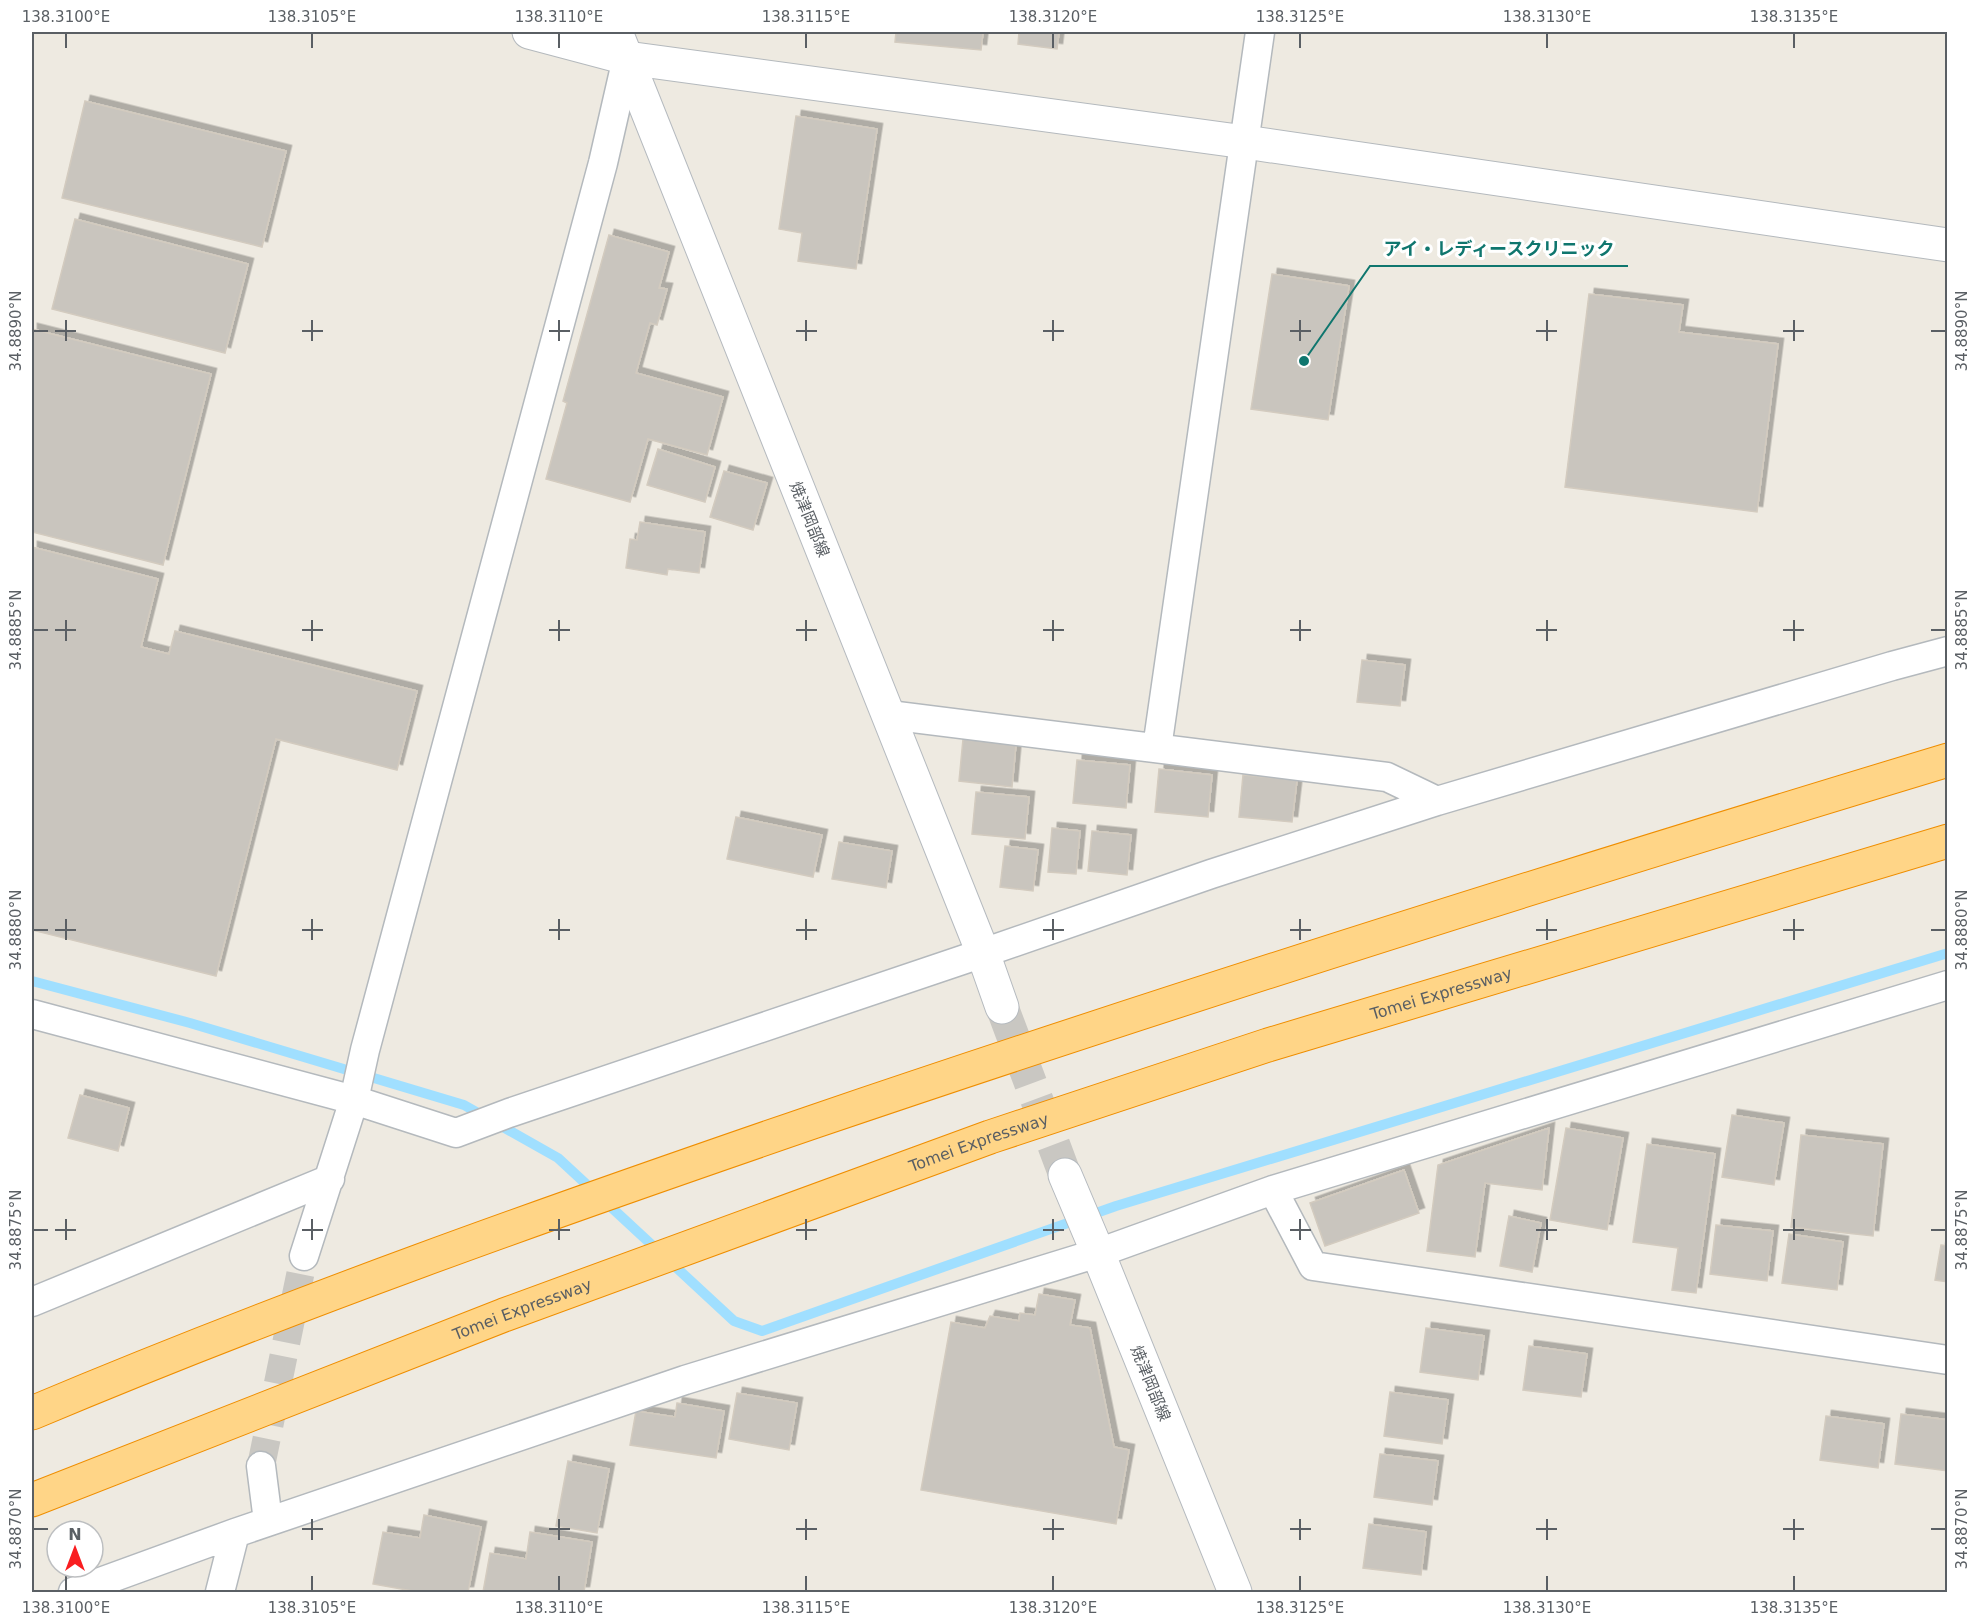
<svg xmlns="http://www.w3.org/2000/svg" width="1979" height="1624" font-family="'DejaVu Sans','Noto Sans JP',sans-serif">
  <defs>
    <filter id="shadow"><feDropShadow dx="5.5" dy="-5.5" stdDeviation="0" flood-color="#0004"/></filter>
  </defs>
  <rect width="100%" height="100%" fill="#eeeae1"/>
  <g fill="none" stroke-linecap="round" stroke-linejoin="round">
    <!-- stream -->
    <path stroke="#a0dfff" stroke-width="10" d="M32,981L190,1023L464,1105L558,1158L734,1321L762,1331L1116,1206L1948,953"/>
  </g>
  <!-- building -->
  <path fill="#c9c5be" stroke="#d3cbbf" stroke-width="1.5" filter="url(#shadow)" d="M896,32H983L981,50L895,42Z
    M1019,32H1059L1057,49L1018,44Z
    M85,101L286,151L262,247L62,198Z
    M796,116L877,129L856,269L798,261L802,233L779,229Z
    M75,219L248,264L225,353L52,309Z
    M609,235L669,252L659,288L667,289L657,325L650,323L636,373L723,397L707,455L648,439L630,502L546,479L567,403L563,401Z
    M1272,274L1349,286L1328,420L1251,409Z
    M1589,294L1683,305L1679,332L1778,344L1757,512L1565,487Z
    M32,329L211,374L163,565L32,532Z
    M658,449L715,467L705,502L647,485Z
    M724,471L767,483L753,530L710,517Z
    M640,522L705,532L699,573L668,569L667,575L626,568L630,539L637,540Z
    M32,547L158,579L141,647L169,654L175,631L417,691L397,770L276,739L216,976L32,930Z
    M1362,660L1405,665L1400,706L1357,702Z
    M963,739L1016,744L1012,787L959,781Z
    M1077,760L1130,765L1126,808L1073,803Z
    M1159,769L1212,775L1208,817L1155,812Z
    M1243,775L1297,780L1292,822L1239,817Z
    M976,792L1029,797L1025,839L972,834Z
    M736,817L822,835L813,877L727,859Z
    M1052,828L1080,831L1076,874L1048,872Z
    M1092,831L1131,835L1127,875L1088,871Z
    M839,842L892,851L886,888L832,879Z
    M1005,846L1038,850L1033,891L1000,887Z
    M80,1095L129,1108L118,1151L68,1138Z
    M1732,1115L1784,1123L1774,1185L1722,1177Z
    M1549,1128L1542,1190L1485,1183L1475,1257L1427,1251L1438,1165Z
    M1566,1128L1623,1138L1607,1230L1550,1220Z
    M1801,1135L1883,1144L1873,1236L1791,1227Z
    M1647,1144L1715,1154L1696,1293L1672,1290L1678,1248L1633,1242Z
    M1404,1170L1419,1213L1325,1246L1310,1203Z
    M1509,1216L1541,1223L1532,1272L1500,1266Z
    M1716,1225L1773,1231L1767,1281L1710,1274Z
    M1789,1234L1843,1242L1837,1290L1782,1283Z
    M1941,1245L1948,1246V1282L1935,1280Z
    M1039,1294L1075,1300L1070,1325L1090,1328L1114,1447L1129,1450L1116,1524L921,1490L951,1322L985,1328L990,1316L1019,1321L1020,1313L1035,1315Z
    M1426,1328L1484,1336L1478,1380L1420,1372Z
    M1529,1346L1587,1354L1581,1397L1523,1390Z
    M1390,1392L1448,1400L1442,1444L1384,1436Z
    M737,1393L797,1403L789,1450L729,1439Z
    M677,1403L724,1411L716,1458L630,1445L636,1411L675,1417Z
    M1901,1414L1948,1420V1471L1895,1464Z
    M1826,1416L1884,1424L1878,1468L1820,1460Z
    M1380,1454L1438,1461L1432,1505L1374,1497Z
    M568,1461L609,1469L597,1533L556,1526Z
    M424,1515L481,1527L468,1592H418L373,1584L383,1532L420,1538Z
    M1369,1524L1426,1532L1421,1575L1363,1568Z
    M530,1532L592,1542L584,1592H483L490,1553L526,1559Z"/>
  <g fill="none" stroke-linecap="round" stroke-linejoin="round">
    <!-- minor-tunnel -->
    <path stroke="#c9c7c2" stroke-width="28" stroke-dasharray="28 14" stroke-linecap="butt" d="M261,1466L304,1256"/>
    <!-- secondary-tunnel -->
    <path stroke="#c9c7c2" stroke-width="33" stroke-dasharray="33 16" stroke-linecap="butt" d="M1002,1007L1065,1175"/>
    <defs>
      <path id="minor" d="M889,715L1387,777L1437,801
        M1157,748L1260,32
        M32,1014L354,1100L456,1133L509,1113L983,953L1211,874L1437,801L1892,666L1948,651
        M1273,1190L1313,1266L1948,1360
        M304,1256L354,1100L365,1050L603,163L627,58
        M32,1302L330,1179
        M261,1466L268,1521
        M73,1592L235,1533L685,1380L1098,1253L1273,1190L1948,985
        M220,1592L235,1533"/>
      <path id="tertiary" d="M529,32L627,58L1245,142L1948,245"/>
      <path id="secondary" d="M616,32L983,953L1002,1007
        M1065,1175L1098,1253L1235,1592"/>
      <g id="motorway">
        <path d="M32,1413C288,1305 551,1212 813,1122C1189,994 1568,875 1948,760"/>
        <path id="s1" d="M32,1500L504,1315L990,1137L1268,1045L1948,841"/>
      </g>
    </defs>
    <!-- minor casing -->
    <use href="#minor" stroke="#b4b9bd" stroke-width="31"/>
    <!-- tertiary casing -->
    <use href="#tertiary" stroke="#b4b9bd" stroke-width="35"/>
    <!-- secondary casing -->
    <use href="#secondary" stroke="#b5babf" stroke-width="35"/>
    <!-- motorway casing -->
    <use href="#motorway" stroke="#ef8e00" stroke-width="35"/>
    <!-- minor -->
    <use href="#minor" stroke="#fff" stroke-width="28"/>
    <!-- tertiary -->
    <use href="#tertiary" stroke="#fff" stroke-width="33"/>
    <!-- secondary -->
    <use href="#secondary" stroke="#fff" stroke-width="33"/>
    <!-- motorway -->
    <use href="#motorway" stroke="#ffd587" stroke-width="33"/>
  </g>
  <!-- ticks -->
  <path fill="none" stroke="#5a5f64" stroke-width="2" d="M66,33V48M312,33V48M559,33V48M806,33V48M1053,33V48M1300,33V48M1547,33V48M1794,33V48M66,320V341M312,320V341M559,320V341M806,320V341M1053,320V341M1300,320V341M1547,320V341M1794,320V341M33,331H48M55,331H76M302,331H323M549,331H570M796,331H817M1043,331H1064M1290,331H1311M1536,331H1557M1783,331H1804M1931,331H1946M66,620V641M312,620V641M559,620V641M806,620V641M1053,620V641M1300,620V641M1547,620V641M1794,620V641M33,630H48M55,630H76M302,630H323M549,630H570M796,630H817M1043,630H1064M1290,630H1311M1536,630H1557M1783,630H1804M1931,630H1946M66,919V940M312,919V940M559,919V940M806,919V940M1053,919V940M1300,919V940M1547,919V940M1794,919V940M33,930H48M55,930H76M302,930H323M549,930H570M796,930H817M1043,930H1064M1290,930H1311M1536,930H1557M1783,930H1804M1931,930H1946M66,1219V1240M312,1219V1240M559,1219V1240M806,1219V1240M1053,1219V1240M1300,1219V1240M1547,1219V1240M1794,1219V1240M33,1230H48M55,1230H76M302,1230H323M549,1230H570M796,1230H817M1043,1230H1064M1290,1230H1311M1536,1230H1557M1783,1230H1804M1931,1230H1946M312,1519V1540M559,1519V1540M806,1519V1540M1053,1519V1540M1300,1519V1540M1547,1519V1540M1794,1519V1540M33,1529H48M302,1529H323M549,1529H570M796,1529H817M1043,1529H1064M1290,1529H1311M1536,1529H1557M1783,1529H1804M1931,1529H1946M66,1576V1591M312,1576V1591M559,1576V1591M806,1576V1591M1053,1576V1591M1300,1576V1591M1547,1576V1591M1794,1576V1591"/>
  <g text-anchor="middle" stroke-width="6" stroke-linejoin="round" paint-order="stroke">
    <!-- street labels -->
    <g font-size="16" fill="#5a5f64" stroke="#fff">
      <text transform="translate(810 519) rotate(68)" y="6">焼津岡部線</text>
      <text dy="6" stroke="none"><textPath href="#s1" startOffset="1498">Tomei Expressway</textPath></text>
      <text dy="6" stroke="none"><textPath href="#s1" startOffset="1012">Tomei Expressway</textPath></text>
      <text dy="6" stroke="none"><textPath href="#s1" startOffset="526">Tomei Expressway</textPath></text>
      <text transform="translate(1151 1383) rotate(68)" y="6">焼津岡部線</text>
    </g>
  </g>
  <!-- callouts -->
  <path fill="none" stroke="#0f766e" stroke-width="2" d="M1304 361L1370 266H1628"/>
  <circle fill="#0f766e" stroke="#fff" stroke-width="2" cx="1304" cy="361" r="6"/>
  <g font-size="18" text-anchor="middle" font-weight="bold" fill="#0f766e" stroke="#fff" stroke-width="6" stroke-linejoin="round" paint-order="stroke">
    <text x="1499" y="255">アイ・レディースクリニック</text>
  </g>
  <!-- border -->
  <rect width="1979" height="1624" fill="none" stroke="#ffffff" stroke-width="66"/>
  <!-- north arrow -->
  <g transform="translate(75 1549)"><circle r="28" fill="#ffffff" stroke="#bdbfc1" stroke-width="1.5"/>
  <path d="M0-4.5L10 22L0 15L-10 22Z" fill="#f91d20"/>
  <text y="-9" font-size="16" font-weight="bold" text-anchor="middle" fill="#5a5f64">N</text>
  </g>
  <rect x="33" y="33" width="1913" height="1558" fill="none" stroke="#5a5f64" stroke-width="2"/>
  <g font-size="15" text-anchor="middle" fill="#5a5f64">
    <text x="66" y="22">138.3100°E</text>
    <text x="312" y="22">138.3105°E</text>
    <text x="559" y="22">138.3110°E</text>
    <text x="806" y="22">138.3115°E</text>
    <text x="1053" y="22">138.3120°E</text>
    <text x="1300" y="22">138.3125°E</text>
    <text x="1547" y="22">138.3130°E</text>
    <text x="1794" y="22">138.3135°E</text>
    <text transform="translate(16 331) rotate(-90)" y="5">34.8890°N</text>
    <text transform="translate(1962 331) rotate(-90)" y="5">34.8890°N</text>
    <text transform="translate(16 630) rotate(-90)" y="5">34.8885°N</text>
    <text transform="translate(1962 630) rotate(-90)" y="5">34.8885°N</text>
    <text transform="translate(16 930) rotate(-90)" y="5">34.8880°N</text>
    <text transform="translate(1962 930) rotate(-90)" y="5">34.8880°N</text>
    <text transform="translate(16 1230) rotate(-90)" y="5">34.8875°N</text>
    <text transform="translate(1962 1230) rotate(-90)" y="5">34.8875°N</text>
    <text transform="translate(16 1529) rotate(-90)" y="5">34.8870°N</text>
    <text transform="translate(1962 1529) rotate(-90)" y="5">34.8870°N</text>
    <text x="66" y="1613">138.3100°E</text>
    <text x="312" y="1613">138.3105°E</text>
    <text x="559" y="1613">138.3110°E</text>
    <text x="806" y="1613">138.3115°E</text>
    <text x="1053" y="1613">138.3120°E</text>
    <text x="1300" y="1613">138.3125°E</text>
    <text x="1547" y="1613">138.3130°E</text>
    <text x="1794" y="1613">138.3135°E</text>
  </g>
</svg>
